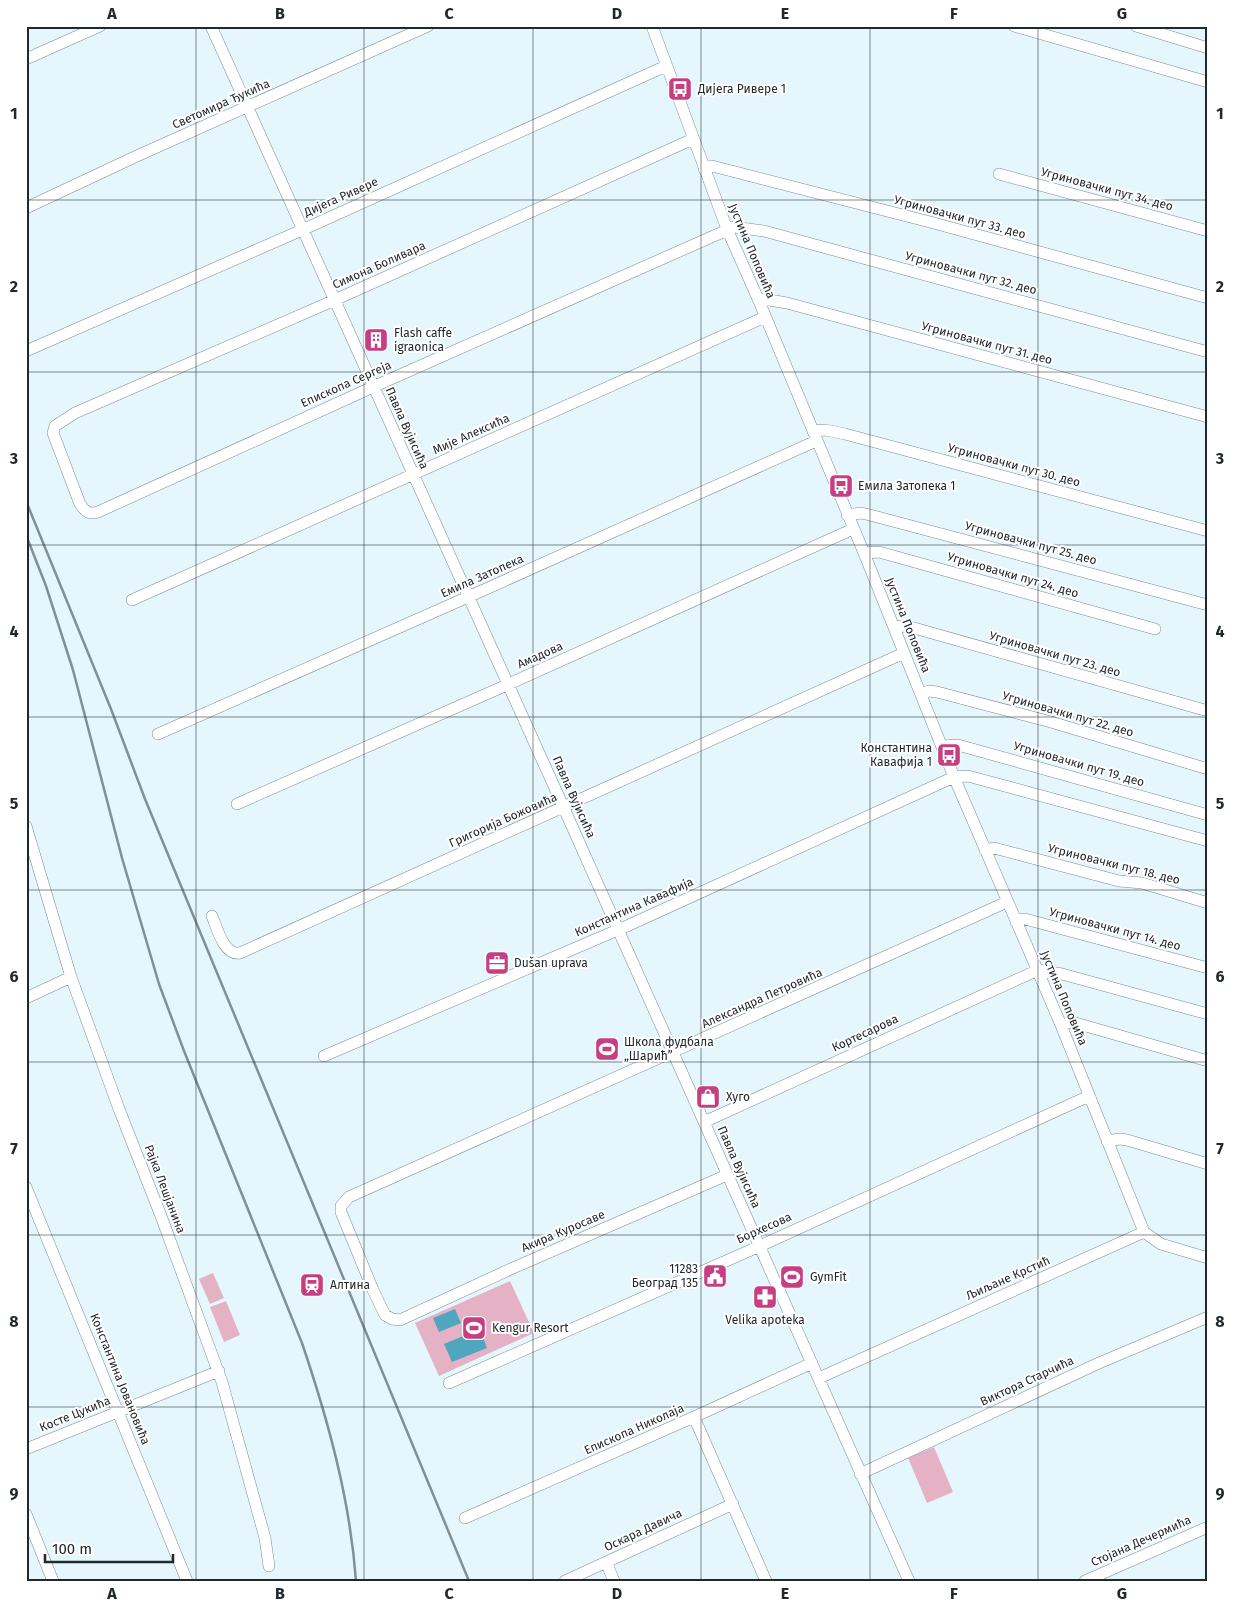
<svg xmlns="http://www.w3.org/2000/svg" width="1234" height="1607" font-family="'Fira Sans',sans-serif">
  <rect width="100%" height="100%" fill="#e5f7fd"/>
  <!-- green -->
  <path fill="#e5b1c5" d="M213,1273L224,1298L210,1304L199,1279Z
    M510,1281L534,1333L439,1376L415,1323Z
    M226,1301L240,1335L224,1342L210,1307Z
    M934,1447L953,1492L927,1503L908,1458Z"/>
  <!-- water -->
  <path fill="#50a6bf" d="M455,1309L461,1323L439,1332L433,1318Z
    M480,1329L487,1348L452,1362L444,1344Z"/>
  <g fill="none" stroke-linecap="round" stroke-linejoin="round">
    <defs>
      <path id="minor" d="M211,26L558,795L909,1581
        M652,26L727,229L759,301L864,553L954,777L1061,1025L1144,1232L1161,1244L1208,1258
        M1014,26L1208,82
        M1136,26L1208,48
        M26,59L100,26
        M693,139L328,303L75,413L55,426L53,433L80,504C85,511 88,515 98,512L384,382L734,227L764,231L1208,352
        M704,169L712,166L716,167L930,222L1208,298
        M999,174L1208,231
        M26,208L139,155L428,26
        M759,301L763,299L787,303L1208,417
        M26,351L302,230L666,66
        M813,431L826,430L845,434L1208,531
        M847,515L861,513L870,515L1208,605
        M864,553L879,552L1155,629
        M132,600L765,317
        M894,627L907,626L1208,711
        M921,694L929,691L937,692L1051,722L1208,769
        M158,734L468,597L816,441
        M942,746L958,745L1208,815
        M237,804L500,688L853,529
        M26,826L71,977L119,1109L161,1216L222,1382L265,1538L269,1566
        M985,850L994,848L1119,881L1142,883L1208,903
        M212,916C217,928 224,956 240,953L904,653
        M1016,922L1022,919H1025L1208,968
        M26,998L71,977
        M1061,1025L1072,1022L1208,1061
        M324,1056L627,926L954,777L968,776L1208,841
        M704,1122L1038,970L1062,974L1208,1014
        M1107,1141L1120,1139L1127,1140L1208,1164
        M727,1175L513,1268L400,1320L392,1319L385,1315L373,1290L341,1212V1206L349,1197L1007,902
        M26,1187L187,1581
        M819,1378L1144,1232
        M449,1383L760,1246L1089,1096
        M694,1417L766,1581
        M26,1449L219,1371
        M860,1474L1099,1363L1208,1317
        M26,1514L53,1581
        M465,1518L694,1417L812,1363
        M606,1562L614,1581
        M565,1581L733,1504
        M1085,1581L1208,1527"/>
    </defs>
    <!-- minor casing -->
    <use href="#minor" stroke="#7b8c92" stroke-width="12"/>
    <!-- minor -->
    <use href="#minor" stroke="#fff" stroke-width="11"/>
    <!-- rail -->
    <path stroke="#828f93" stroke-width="2.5" d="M26,501L111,709L145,799L469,1581
      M26,535L46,586L73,670L122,858L159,984L184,1051L302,1343C328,1420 350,1499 356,1581"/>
  </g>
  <!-- grid -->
  <path fill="none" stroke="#22292c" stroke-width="1" stroke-opacity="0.55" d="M196,26V1581M364,26V1581M533,26V1581M701,26V1581M870,26V1581M1038,26V1581M26,200H1208M26,372H1208M26,545H1208M26,717H1208M26,890H1208M26,1062H1208M26,1235H1208M26,1407H1208"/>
  <!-- icons -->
  <defs>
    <symbol id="bus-square" viewBox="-11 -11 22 22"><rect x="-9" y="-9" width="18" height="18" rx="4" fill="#c53f82" stroke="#fff"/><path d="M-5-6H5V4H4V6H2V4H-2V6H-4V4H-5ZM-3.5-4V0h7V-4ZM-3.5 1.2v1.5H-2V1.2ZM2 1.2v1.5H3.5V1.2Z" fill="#fff"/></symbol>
    <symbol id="building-square" viewBox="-11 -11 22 22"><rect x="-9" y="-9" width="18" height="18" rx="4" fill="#c53f82" stroke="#fff"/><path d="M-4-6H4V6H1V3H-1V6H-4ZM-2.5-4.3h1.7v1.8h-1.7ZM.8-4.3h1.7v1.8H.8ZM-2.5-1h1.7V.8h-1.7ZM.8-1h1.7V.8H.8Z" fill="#fff"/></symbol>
    <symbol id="office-square" viewBox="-11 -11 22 22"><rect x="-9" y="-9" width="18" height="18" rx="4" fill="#c53f82" stroke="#fff"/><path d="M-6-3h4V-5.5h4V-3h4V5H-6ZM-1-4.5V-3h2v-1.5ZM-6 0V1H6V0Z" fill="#fff"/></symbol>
    <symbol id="stadium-square" viewBox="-11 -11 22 22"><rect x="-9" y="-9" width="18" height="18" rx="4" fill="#c53f82" stroke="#fff"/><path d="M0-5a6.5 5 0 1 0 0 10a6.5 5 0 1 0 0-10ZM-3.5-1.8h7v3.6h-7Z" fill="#fff"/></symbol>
    <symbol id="shop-square" viewBox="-11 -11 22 22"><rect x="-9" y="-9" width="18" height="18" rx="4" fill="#c53f82" stroke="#fff"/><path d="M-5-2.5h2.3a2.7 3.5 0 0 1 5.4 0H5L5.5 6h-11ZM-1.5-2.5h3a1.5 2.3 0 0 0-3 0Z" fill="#fff"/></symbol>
    <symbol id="civic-square" viewBox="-11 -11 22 22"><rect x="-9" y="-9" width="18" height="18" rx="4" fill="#c53f82" stroke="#fff"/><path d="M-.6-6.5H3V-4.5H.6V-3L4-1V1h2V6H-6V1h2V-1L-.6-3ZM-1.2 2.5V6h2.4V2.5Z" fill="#fff"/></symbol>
    <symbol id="station-square" viewBox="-11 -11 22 22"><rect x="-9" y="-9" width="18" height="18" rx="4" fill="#c53f82" stroke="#fff"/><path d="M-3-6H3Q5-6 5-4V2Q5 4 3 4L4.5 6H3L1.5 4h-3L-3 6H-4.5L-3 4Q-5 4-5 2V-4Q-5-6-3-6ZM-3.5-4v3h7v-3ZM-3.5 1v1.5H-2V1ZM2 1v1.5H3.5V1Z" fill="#fff"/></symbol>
    <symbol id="pharmacy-square" viewBox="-11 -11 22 22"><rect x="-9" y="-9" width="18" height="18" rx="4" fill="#c53f82" stroke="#fff"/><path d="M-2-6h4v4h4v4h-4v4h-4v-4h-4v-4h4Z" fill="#fff"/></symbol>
  </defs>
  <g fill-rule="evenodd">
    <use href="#bus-square" x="666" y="75" width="28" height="28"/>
    <use href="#building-square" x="362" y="326" width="28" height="28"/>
    <use href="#bus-square" x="827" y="472" width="28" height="28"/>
    <use href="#bus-square" x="935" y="741" width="28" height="28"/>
    <use href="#office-square" x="483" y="949" width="28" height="28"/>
    <use href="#stadium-square" x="593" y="1035" width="28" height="28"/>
    <use href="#shop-square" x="694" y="1083" width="28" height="28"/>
    <use href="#civic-square" x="701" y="1262" width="28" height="28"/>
    <use href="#stadium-square" x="778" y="1263" width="28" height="28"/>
    <use href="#station-square" x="298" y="1271" width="28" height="28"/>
    <use href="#pharmacy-square" x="751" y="1283" width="28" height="28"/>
    <use href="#stadium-square" x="460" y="1314" width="28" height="28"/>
  </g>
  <g text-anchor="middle" stroke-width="4" stroke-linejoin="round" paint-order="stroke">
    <!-- poi labels -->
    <g font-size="12" fill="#22292c" stroke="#fff" text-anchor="start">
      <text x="698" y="93">Дијега Ривере 1</text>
      <text x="394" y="337">Flash caffe<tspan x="394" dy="14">igraonica</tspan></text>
      <text x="858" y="490">Емила Затопека 1</text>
      <text x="932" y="752" text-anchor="end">Константина<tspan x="932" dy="14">Кавафија 1</tspan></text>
      <text x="514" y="967">Dušan uprava</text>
      <text x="624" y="1046">Школа фудбала<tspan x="624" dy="14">„Шарић”</tspan></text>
      <text x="726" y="1101">Хуго</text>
      <text x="698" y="1273" text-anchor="end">11283<tspan x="698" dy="14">Београд 135</tspan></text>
      <text x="810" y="1281">GymFit</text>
      <text x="330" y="1289">Алтина</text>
      <text x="765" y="1324" text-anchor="middle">Velika apoteka</text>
      <text x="492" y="1332">Kengur Resort</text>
    </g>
    <!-- street labels -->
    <g font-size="12" fill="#22292c" stroke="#fff">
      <text transform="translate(221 104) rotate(-24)" y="4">Светомира Ђукића</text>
      <text transform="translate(1107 189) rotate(15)" y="4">Угриновачки пут 34. део</text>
      <text transform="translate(341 197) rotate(-24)" y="4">Дијега Ривере</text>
      <text transform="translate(960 217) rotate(15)" y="4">Угриновачки пут 33. део</text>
      <text transform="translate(752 251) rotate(67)" y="4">Јустина Поповића</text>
      <text transform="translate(379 265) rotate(-24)" y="4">Симона Боливара</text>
      <text transform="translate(971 273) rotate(15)" y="4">Угриновачки пут 32. део</text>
      <text transform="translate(987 343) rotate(15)" y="4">Угриновачки пут 31. део</text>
      <text transform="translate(346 384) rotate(-24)" y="4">Епископа Сергеја</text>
      <text transform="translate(407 428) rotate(66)" y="4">Павла Вујисића</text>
      <text transform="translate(471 434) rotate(-24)" y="4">Мије Алексића</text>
      <text transform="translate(1014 465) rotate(15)" y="4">Угриновачки пут 30. део</text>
      <text transform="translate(1031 543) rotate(15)" y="4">Угриновачки пут 25. део</text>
      <text transform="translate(1013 575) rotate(16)" y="4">Угриновачки пут 24. део</text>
      <text transform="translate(482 576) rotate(-24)" y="4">Емила Затопека</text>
      <text transform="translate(908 625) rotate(68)" y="4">Јустина Поповића</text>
      <text transform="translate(1055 654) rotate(16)" y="4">Угриновачки пут 23. део</text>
      <text transform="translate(540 655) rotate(-24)" y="4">Амадова</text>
      <text transform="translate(1068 714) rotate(16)" y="4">Угриновачки пут 22. део</text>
      <text transform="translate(1079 764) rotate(16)" y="4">Угриновачки пут 19. део</text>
      <text transform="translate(574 797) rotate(66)" y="4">Павла Вујисића</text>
      <text transform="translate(503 820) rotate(-24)" y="4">Григорија Божовића</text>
      <text transform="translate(1114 864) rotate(14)" y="4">Угриновачки пут 18. део</text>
      <text transform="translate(634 907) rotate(-24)" y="4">Константина Кавафија</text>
      <text transform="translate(1115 929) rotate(15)" y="4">Угриновачки пут 14. део</text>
      <text transform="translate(762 998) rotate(-24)" y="4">Александра Петровића</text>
      <text transform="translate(1064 998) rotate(67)" y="4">Јустина Поповића</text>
      <text transform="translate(865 1033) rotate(-25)" y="4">Кортесарова</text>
      <text transform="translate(739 1167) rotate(66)" y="4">Павла Вујисића</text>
      <text transform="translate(165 1189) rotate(69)" y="4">Рајка Лешјанина</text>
      <text transform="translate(764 1228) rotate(-24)" y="4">Борхесова</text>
      <text transform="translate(563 1231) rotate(-23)" y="4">Акира Куросаве</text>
      <text transform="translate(1008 1278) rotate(-24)" y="4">Љиљане Крстић</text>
      <text transform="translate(120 1379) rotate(68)" y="4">Константина Јовановића</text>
      <text transform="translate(1027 1381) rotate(-25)" y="4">Виктора Старчића</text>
      <text transform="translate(75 1414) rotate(-22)" y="4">Косте Цукића</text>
      <text transform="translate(634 1429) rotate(-24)" y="4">Епископа Николаја</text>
      <text transform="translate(643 1530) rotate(-25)" y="4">Оскара Давича</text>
      <text transform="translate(1141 1541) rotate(-24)" y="4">Стојана Дечермића</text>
    </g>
  </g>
  <!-- border -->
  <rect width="1234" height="1607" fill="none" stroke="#ffffff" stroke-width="55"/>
  <!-- scale -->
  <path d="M45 1554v8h128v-8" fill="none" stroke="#22292c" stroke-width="2.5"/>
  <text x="52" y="1554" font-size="15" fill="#22292c" stroke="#ffffff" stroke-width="4" paint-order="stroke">100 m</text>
  <rect x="28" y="28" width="1178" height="1552" fill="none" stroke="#22292c" stroke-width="2"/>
  <g font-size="16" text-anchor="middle" font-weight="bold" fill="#22292c">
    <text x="112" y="19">A</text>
    <text x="280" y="19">B</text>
    <text x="449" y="19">C</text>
    <text x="617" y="19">D</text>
    <text x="785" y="19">E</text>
    <text x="954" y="19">F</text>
    <text x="1122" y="19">G</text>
    <text x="14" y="119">1</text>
    <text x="1220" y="119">1</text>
    <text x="14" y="292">2</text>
    <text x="1220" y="292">2</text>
    <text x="14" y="464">3</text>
    <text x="1220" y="464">3</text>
    <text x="14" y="637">4</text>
    <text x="1220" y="637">4</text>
    <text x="14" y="809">5</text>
    <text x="1220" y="809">5</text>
    <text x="14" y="982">6</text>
    <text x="1220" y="982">6</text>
    <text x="14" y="1154">7</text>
    <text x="1220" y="1154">7</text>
    <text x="14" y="1327">8</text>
    <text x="1220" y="1327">8</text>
    <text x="14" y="1499">9</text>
    <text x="1220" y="1499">9</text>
    <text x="112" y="1599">A</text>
    <text x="280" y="1599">B</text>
    <text x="449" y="1599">C</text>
    <text x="617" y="1599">D</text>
    <text x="785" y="1599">E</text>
    <text x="954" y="1599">F</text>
    <text x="1122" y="1599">G</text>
  </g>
</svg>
